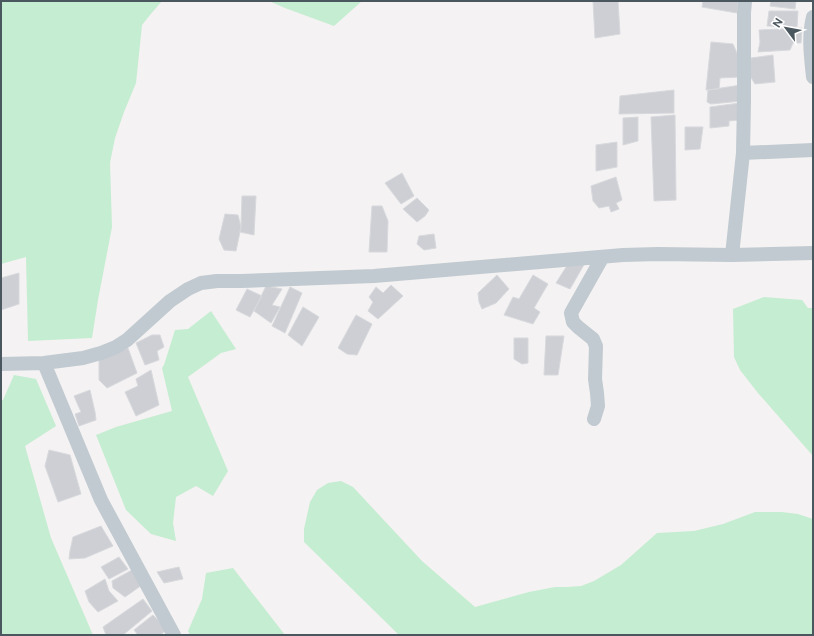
<svg xmlns="http://www.w3.org/2000/svg" width="814" height="636" font-family="'Public Sans',sans-serif">
  <rect width="100%" height="100%" fill="#f4f2f2"/>
  <!-- green -->
  <path fill="#c5edd1" d="M1,1H162L150,15L142,25L136,83L124,112L115,138L110,163L112,227L98,300L92,338L28,341L26,257L1,264Z
    M269,1H362L334,26L285,8Z
    M764,297L802,300L808,308H813V456L758,393L740,370L734,357L733,309Z
    M211,311L236,349L221,353L188,377L228,471L213,496L196,486L176,497L173,523L176,541L151,534L126,510L96,435L116,427L172,411L162,368L164,365L175,330L188,329Z
    M14,375L36,379L56,426L25,446L51,538L93,635H1V401L3,400Z
    M341,481L353,487L422,561L475,607L529,592L555,587H567L581,586L594,581L621,565L657,533L694,531L723,524L755,512H782L798,514L813,519V635H399L304,542V529L310,502L317,490L328,483Z
    M233,568L285,635H190L188,631L202,599L206,573Z"/>
  <!-- building -->
  <path fill="#cdcfd4" stroke="#d7d9dd" d="M593,1H618L620,34L595,38Z
    M703,1H738L737,13L702,7Z
    M771,1H796L795,9L770,6Z
    M769,11H798L797,27L767,26Z
    M802,28L801,43H793L790,50L758,52L760,42L759,30Z
    M711,42L733,44L740,60V77L720,78L719,89L706,90Z
    M773,55L775,82L755,84L750,76L751,58Z
    M741,85V101L711,104L707,102L708,90Z
    M674,90V113L619,114L620,96Z
    M740,103L739,120L729,121V126L710,128V107Z
    M675,115L676,200L654,201L651,117Z
    M638,117V141L623,145V118Z
    M685,127H703L700,149L685,150Z
    M617,142V167L596,171V145Z
    M402,173L414,196L401,204L385,183Z
    M616,177L622,200L616,203L619,209L611,212L609,206L599,208L593,201L591,186Z
    M242,196H256L254,235L240,232L241,227Z
    M417,198L429,210L425,216L417,222L403,209Z
    M372,206H382L388,221L387,252H369Z
    M225,214L238,215L241,227L236,251L224,250L219,239Z
    M434,234L436,248L424,250L417,244L419,236Z
    M585,263L570,289L556,283L568,264Z
    M19,273V304L1,310V278Z
    M497,275L509,289L496,303L482,309L479,302L478,293Z
    M533,275L548,284L534,308L540,312L533,324L504,315L513,297L519,299Z
    M391,285L403,296L378,319L368,311L373,302L369,297L376,287L383,293Z
    M266,286L282,289L272,305L280,307L271,323L254,311Z
    M290,287L302,293L285,333L272,326Z
    M247,289L262,296L250,317L236,310Z
    M303,307L319,317L302,346L288,335Z
    M356,315L372,324L357,355L347,354L338,348Z
    M152,335H160L164,347L157,351L159,360L145,365L136,343Z
    M546,336H564L558,375H544Z
    M514,338H528V363L522,364L514,359Z
    M128,348L137,373L107,388L99,380V360Z
    M151,370L159,405L136,416L125,392L138,386L136,379Z
    M90,390L95,412L96,420L79,426L75,414L81,412L74,396Z
    M49,450L70,455L81,494L58,502L45,466Z
    M101,526L113,546L85,558L69,559L70,551L73,537Z
    M119,557L128,569L109,579L101,567Z
    M179,567L183,579L164,583L157,572Z
    M132,570L142,585L125,597L113,588L112,581Z
    M105,579L109,591L118,601L98,612L89,602L85,591Z
    M143,599L152,611L123,635H106L103,627Z
    M153,615L167,630L160,635H138L134,630Z"/>
  <g fill="none" stroke-linecap="round" stroke-linejoin="round">
    <!-- minor -->
    <path stroke="#c1cad0" stroke-width="14" d="M813,17C808,37 811,57 813,77
      M743,153L813,150
      M732,255L743,153L744,101V13L745,1
      M44,363L101,500L174,635
      M1,364L44,363L83,358L101,353L116,347L127,340L170,301L188,289L201,283L217,281H241L374,276L623,255L658,254L732,255L813,253
      M594,419L598,406L597,393L595,379L596,346L593,339L578,327L573,322L571,313L602,258"/>
  </g>
  <!-- border -->
  <rect width="814" height="636" fill="none" stroke="#4b575f" stroke-width="4"/>
  <!-- north arrow -->
  <g transform="translate(786 28) rotate(302)" stroke="#ffffff" stroke-width="3" paint-order="stroke">
  <path d="M0-3L7 15L0 10L-7 15Z" fill="#4b575f"/>
  <text y="-6" font-size="11" font-weight="bold" text-anchor="middle" fill="#4b575f">N</text>
  </g>
</svg>
